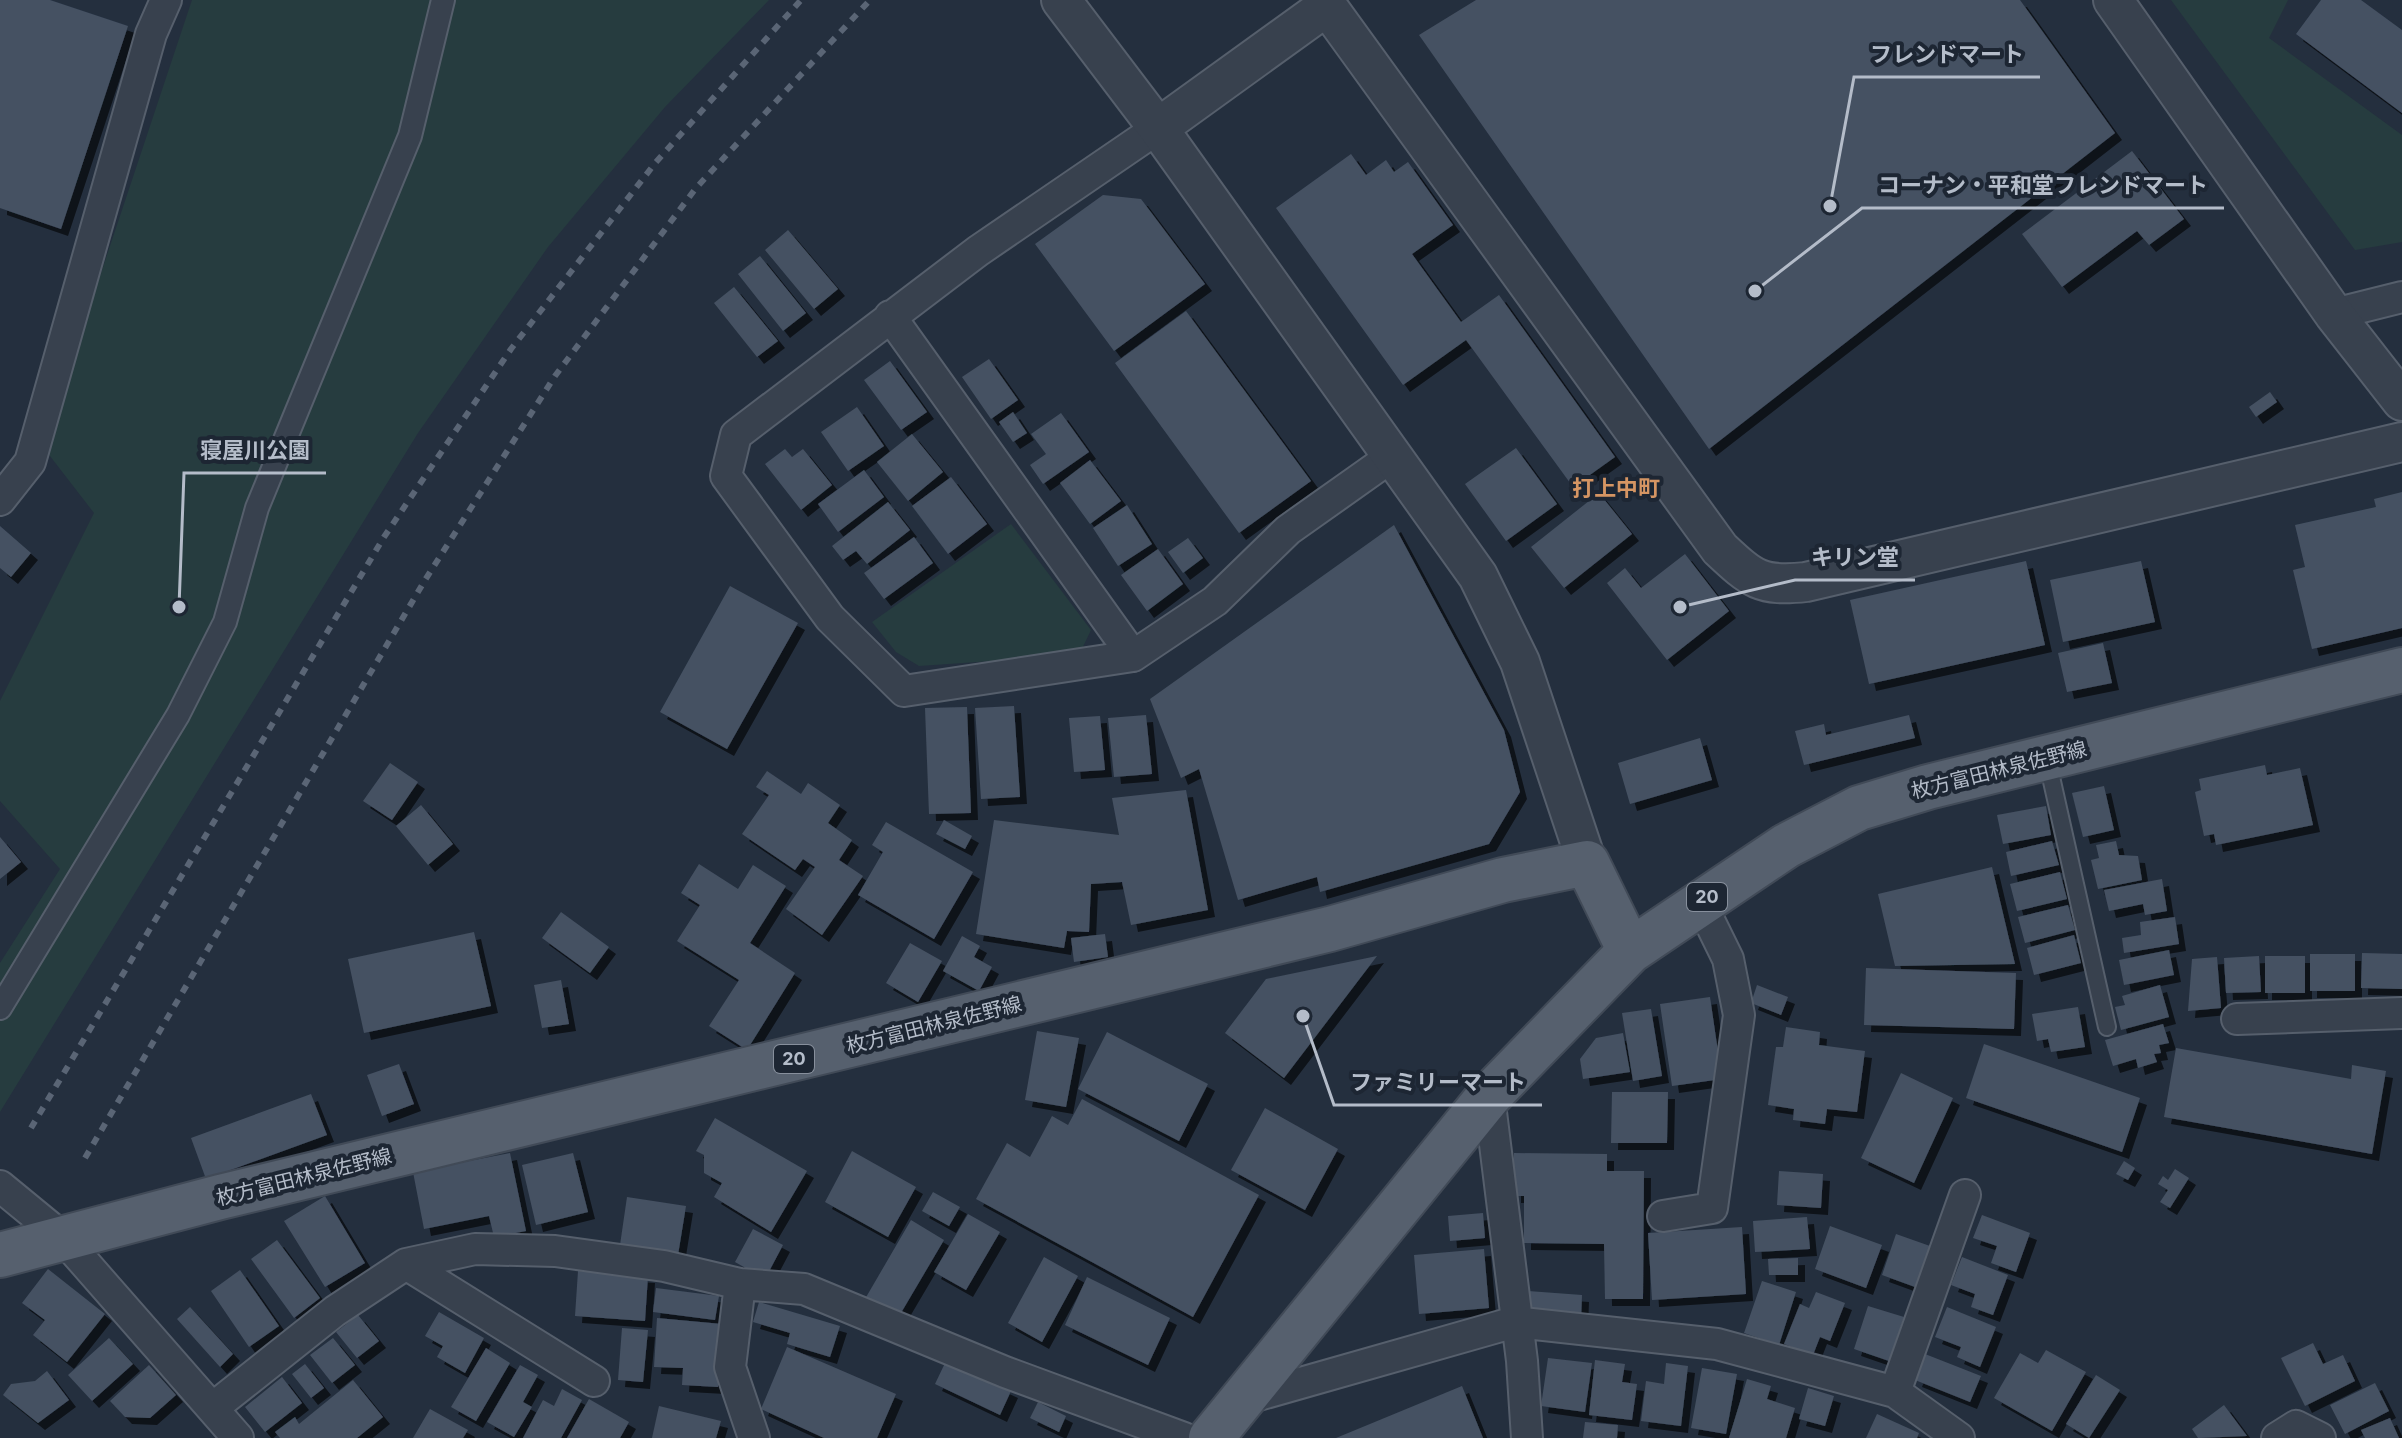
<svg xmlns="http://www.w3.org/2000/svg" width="2402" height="1438" font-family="Inter,'Noto Sans JP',sans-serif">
  <defs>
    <filter id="shadow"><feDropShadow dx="7" dy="7" stdDeviation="0" flood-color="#0009"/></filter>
  </defs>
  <rect width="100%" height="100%" fill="#242f3e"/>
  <!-- green -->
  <path fill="#263c3f" d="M192,0H769L665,107L548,247L418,433L0,1112V963L60,869L0,801V701L94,513L43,447Z
    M2171,0H2288L2269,38L2402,135V242L2355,250Z
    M1011,524L1091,630L1079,655L919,666L896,652L872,622Z"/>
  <!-- building -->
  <path fill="#455162" filter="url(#shadow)" d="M0,0H50L128,26L61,229L0,208Z
    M1476,0H2020L2115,133L1709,449L1419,35Z
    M2321,0H2361L2402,30V113L2296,34Z
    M2132,151L2184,219L2149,245L2137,231L2062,287L2022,234Z
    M1351,154L1366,175L1386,160L1394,172L1408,162L1453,225L1412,254L1461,322L1499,295L1615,457L1573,487L1466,340L1403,385L1276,208Z
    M1103,195L1141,199L1205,284L1114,351L1035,244Z
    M788,230L838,289L814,309L765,250Z
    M760,256L806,313L783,331L738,274Z
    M734,287L778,341L757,357L714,303Z
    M1186,311L1311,481L1239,533L1115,363Z
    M989,359L1018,400L991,419L962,377Z
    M890,361L927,412L901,430L864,380Z
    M2270,392L2277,402L2256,417L2249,407Z
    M857,407L884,446L848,471L821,432Z
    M1013,412L1027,433L1013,442L999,422Z
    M1061,413L1089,452L1043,484L1030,465L1046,454L1031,434Z
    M912,434L943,472L908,501L877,462Z
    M1516,448L1557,504L1506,541L1465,484Z
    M785,449L792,457L803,449L832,485L801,510L765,464Z
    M1090,460L1121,501L1090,524L1060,483Z
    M864,470L884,497L838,532L818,504Z
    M951,477L987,524L948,554L912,506Z
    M2402,492V628L2312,649L2293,570L2305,567L2295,525L2376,507L2374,499Z
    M1599,493L1632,534L1564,588L1531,547Z
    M888,502L910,530L867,564L856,551L843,560L832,546Z
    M1127,505L1152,544L1118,566L1093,528Z
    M1394,525L1504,730L1520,792L1489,844L1320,892L1317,877L1238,900L1199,769L1181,778L1150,699Z
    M0,526L31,553L11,577L0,568Z
    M914,537L933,563L884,599L864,573Z
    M1188,538L1203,558L1183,573L1168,552Z
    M1158,549L1183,584L1147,611L1121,575Z
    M1685,554L1729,611L1667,660L1607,583L1625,568L1641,588Z
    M2026,561L2045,645L1869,684L1850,600Z
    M2141,561L2155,622L2063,642L2050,580Z
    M730,586L798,623L727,749L660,712Z
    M2103,643L2112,683L2067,692L2058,653Z
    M1014,706L1020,797L981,799L975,708Z
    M967,707L971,813L929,814L925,708Z
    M1146,715L1152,774L1114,777L1108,718Z
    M1909,715L1915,738L1804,765L1795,731L1824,724L1826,735Z
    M1100,716L1105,770L1074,772L1069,718Z
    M1700,738L1712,780L1630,804L1618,763Z
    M390,763L418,782L392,820L363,801Z
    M2265,765L2267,775L2300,768L2313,825L2216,845L2214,834L2204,836L2195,792L2201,790L2199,779Z
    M767,771L801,794L808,783L840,805L828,823L852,840L839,860L863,876L822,935L786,909L815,867L803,859L795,870L742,834L769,795L756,787Z
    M2104,786L2114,830L2083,837L2072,793Z
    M1186,790L1208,910L1131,925L1122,882L1091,884L1089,932L1067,931L1064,948L976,934L994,820L1119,835L1112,798Z
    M421,805L453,844L428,865L396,826Z
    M2046,806L2051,835L2003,844L1997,815Z
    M944,820L972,836L965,849L936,834Z
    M886,822L973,872L934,939L858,895L883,852L872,845Z
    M0,837L21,862L0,879Z
    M2052,841L2059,865L2011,876L2006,852Z
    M2116,841L2119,855L2138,856L2142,880L2098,889L2091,860L2099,858L2096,845Z
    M699,864L738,889L753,865L786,886L750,943L795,973L747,1050L709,1026L739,980L677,941L700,905L681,893Z
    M1992,867L2015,964L1895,966L1878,894Z
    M2060,872L2067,899L2017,911L2010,884Z
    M2162,879L2167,911L2145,915L2143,904L2109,911L2104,890Z
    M2068,905L2075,930L2025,943L2018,917Z
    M561,912L609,947L590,973L542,938Z
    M2175,917L2179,944L2124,953L2122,938L2141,935L2140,922Z
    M474,932L491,1006L364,1033L348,959Z
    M1105,934L1108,957L1074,962L1071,938Z
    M2074,935L2081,963L2034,975L2027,948Z
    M962,936L980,946L974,957L992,967L979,991L943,971Z
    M910,943L942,961L918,1002L886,983Z
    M2169,950L2174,975L2124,985L2119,960Z
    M2362,953L2402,954V989L2361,988Z
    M2310,954H2355V991H2310Z
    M1377,956L1284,1078L1225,1033L1266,979Z
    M2259,956L2261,992L2226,993L2224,958Z
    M2265,956H2305V993H2265Z
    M2217,957L2221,1008L2188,1011L2192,959Z
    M1866,968L2016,973L2014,1029L1864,1025Z
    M561,980L569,1024L542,1028L534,985Z
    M1757,985L1788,997L1781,1015L1751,1003Z
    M2160,985L2169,1017L2121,1030L2115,1007L2125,1005L2122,996Z
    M1710,997L1722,1079L1672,1086L1660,1004Z
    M2078,1007L2085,1047L2051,1052L2048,1039L2037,1041L2032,1014Z
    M1651,1009L1662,1076L1633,1081L1622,1013Z
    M2163,1024L2169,1043L2159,1045L2161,1053L2154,1054L2157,1062L2138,1068L2136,1059L2113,1066L2105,1040Z
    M1786,1027L1820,1032L1819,1045L1865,1051L1857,1112L1827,1109L1825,1124L1793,1120L1794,1109L1768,1105L1776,1047H1783Z
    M1037,1031L1079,1038L1066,1107L1025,1100Z
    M1107,1032L1208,1084L1179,1141L1078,1089Z
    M1623,1033L1630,1072L1583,1079L1580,1059L1596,1038Z
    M1984,1044L2140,1098L2122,1152L1966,1098Z
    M2176,1048L2351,1079L2352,1065L2386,1071L2372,1154L2164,1117Z
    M399,1064L414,1104L382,1116L367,1075Z
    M1901,1073L1953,1098L1914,1183L1861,1158Z
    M1612,1092H1668L1667,1143H1611Z
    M311,1094L327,1135L206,1179L191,1138Z
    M1082,1099L1259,1195L1193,1317L976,1199L1007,1143L1030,1157L1052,1116L1068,1125Z
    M1265,1108L1338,1149L1305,1210L1231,1170Z
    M715,1118L807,1171L771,1232L714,1197L722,1183L704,1173V1155L696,1151Z
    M852,1151L916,1187L888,1237L825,1202Z
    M510,1153L526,1231L494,1237L489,1216L424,1229L413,1172Z
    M573,1153L588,1212L536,1225L522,1165Z
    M1514,1153L1607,1154V1171H1644L1643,1299H1605L1604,1244L1524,1243V1196H1514Z
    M2124,1161L2135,1168L2128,1180L2116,1174Z
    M2175,1169L2189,1178L2170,1208L2160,1202L2168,1190L2158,1184L2163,1176L2168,1180Z
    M1779,1171L1823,1174L1821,1208L1777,1205Z
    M933,1192L960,1207L949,1226L922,1211Z
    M325,1196L365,1263L325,1287L284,1221Z
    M627,1197L686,1206L678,1255L620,1245Z
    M1483,1213L1485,1238L1450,1241L1448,1216Z
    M968,1214L1000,1232L966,1290L934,1272Z
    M1982,1215L2030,1233L2016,1272L1991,1263L1997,1246L1973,1238Z
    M1807,1217L1810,1249L1755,1252L1753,1221Z
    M911,1220L944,1240L898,1318L865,1299Z
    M1830,1226L1882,1245L1866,1288L1815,1269Z
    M1742,1227L1746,1294L1652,1300L1648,1233Z
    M753,1229L783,1245L765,1279L735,1262Z
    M1896,1234L1930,1246L1915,1287L1882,1275Z
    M277,1240L320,1298L294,1318L251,1259Z
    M1484,1249L1489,1308L1419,1314L1414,1255Z
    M1044,1257L1078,1276L1042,1342L1008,1323Z
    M1962,1257L2008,1275L1993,1315L1971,1307L1975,1294L1951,1285Z
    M1798,1258V1275H1769L1768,1259Z
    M48,1269L105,1314L67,1362L33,1335L45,1320L22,1303Z
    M240,1270L279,1326L249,1347L211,1291Z
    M578,1271L648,1276L645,1321L575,1316Z
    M1087,1277L1170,1318L1148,1365L1065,1325Z
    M1762,1281L1796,1292L1779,1345L1744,1333Z
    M656,1288L719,1296L715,1320L653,1312Z
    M1528,1291L1582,1295L1581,1320L1527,1316Z
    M1816,1292L1845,1303L1830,1341L1820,1337L1813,1355L1784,1344L1800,1304L1809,1308Z
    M759,1302L840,1326L830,1357L787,1344L790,1333L753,1322Z
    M1868,1306L1904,1317L1889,1361L1854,1349Z
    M190,1307L233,1354L220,1367L177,1319Z
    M1947,1307L1996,1327L1980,1367L1957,1357L1961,1347L1935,1337Z
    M439,1312L484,1338L465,1373L437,1357L443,1346L425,1336Z
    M358,1315L379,1341L357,1358L336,1332Z
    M657,1318L722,1324L718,1387L682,1385L683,1368L654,1367Z
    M622,1328L648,1330L643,1382L618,1380Z
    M109,1338L133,1364L92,1401L68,1375Z
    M333,1338L355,1365L332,1383L310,1355Z
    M2313,1343L2323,1364L2343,1355L2355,1381L2305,1406L2281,1358Z
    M787,1347L896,1394L877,1438H824L761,1409Z
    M486,1348L510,1363L476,1421L451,1407Z
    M2046,1350L2086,1372L2052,1431L1994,1398L2020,1353L2038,1363Z
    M1925,1354L1981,1376L1970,1402L1915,1380Z
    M1548,1358L1592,1363L1585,1412L1541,1406Z
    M1595,1360L1625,1364L1622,1382L1637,1384L1632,1420L1589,1415Z
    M946,1361L1011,1391L1000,1415L935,1384Z
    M1666,1363L1688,1366L1681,1426L1641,1421L1646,1381L1664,1384Z
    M305,1364L324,1388L311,1398L292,1374Z
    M149,1365L176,1395L150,1418L125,1417L110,1401Z
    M520,1365L538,1375L523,1402L532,1407L514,1437L487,1422Z
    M1702,1368L1737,1374L1726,1434L1691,1428Z
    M47,1371L69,1400L38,1423L3,1395L11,1384L35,1381Z
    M2096,1375L2120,1390L2089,1438L2066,1424Z
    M282,1377L302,1403L265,1432L245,1407Z
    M1747,1379L1771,1386L1767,1399L1795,1408L1786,1438H1729Z
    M353,1380L383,1417L357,1438H280L275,1432L295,1417L299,1424Z
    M2375,1383L2389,1411L2345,1434L2330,1405Z
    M1462,1386L1483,1438H1336Z
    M1808,1388L1834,1396L1825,1426L1799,1419Z
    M562,1389L582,1400L561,1438H523L543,1400L554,1406Z
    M589,1399L629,1422L620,1438H567Z
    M1038,1402L1066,1416L1059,1432L1030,1418Z
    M2224,1405L2247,1436L2198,1438L2192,1429Z
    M659,1406L721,1421L716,1438H652Z
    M430,1409L468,1430L463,1438H413Z
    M1877,1414L1919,1433L1917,1438H1866Z
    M2390,1418L2399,1438H2365L2361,1430Z
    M1585,1422L1618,1425L1617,1438H1583Z"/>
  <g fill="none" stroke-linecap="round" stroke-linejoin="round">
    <defs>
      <path id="service" d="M2047,759L2107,1027"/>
      <path id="pedestrian" d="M0,1008L178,715L225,622L257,508L410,136L443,0"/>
      <path id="minor" d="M2334,314L2402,297
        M890,316L1133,656L904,691L830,618L726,476L736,435L978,251L1158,128
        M0,500L30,462L151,34L166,0
        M1133,656L1215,601L1288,530L1391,457
        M2237,1019L2402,1013
        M1489,1096L1522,1361L1527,1438
        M0,1186L62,1237L238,1438
        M1663,1216L1712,1208L1739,1015L1728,959L1700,902
        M406,1264L594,1381
        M740,1284L730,1367L754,1438
        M1895,1392L1965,1195
        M1241,1400L1515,1322L1717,1344L1895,1392L1959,1438
        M214,1407L335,1311L406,1264L475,1249L555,1251L664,1266L740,1284L804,1289L1005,1372L1184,1438
        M2277,1438L2296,1426L2320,1438"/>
      <path id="tertiary" d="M1061,0L1158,128L1478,576L1520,662L1587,863
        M2113,0L2334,314L2402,401
        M1158,128L1327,6L1720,549C1752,579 1761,587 1806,582L2402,442"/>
      <path id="primary" d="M0,1255L220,1197L1330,929L1503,880L1587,863L1630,951
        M1211,1438L1489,1096L1630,951L1786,846L1859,808L1928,787L2402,670"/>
    </defs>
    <!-- service casing -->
    <use href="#service" stroke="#565f6c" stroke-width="20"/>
    <!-- pedestrian casing -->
    <use href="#pedestrian" stroke="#565f6c" stroke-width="26"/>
    <!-- minor casing -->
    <use href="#minor" stroke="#565f6c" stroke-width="34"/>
    <!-- tertiary casing -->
    <use href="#tertiary" stroke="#565f6c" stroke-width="42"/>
    <!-- primary casing -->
    <use href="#primary" stroke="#414a57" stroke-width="48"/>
    <!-- service -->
    <use href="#service" stroke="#38414e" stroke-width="16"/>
    <!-- pedestrian -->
    <use href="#pedestrian" stroke="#38414e" stroke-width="22"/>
    <!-- minor -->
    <use href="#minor" stroke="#38414e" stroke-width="30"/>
    <!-- tertiary -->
    <use href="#tertiary" stroke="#38414e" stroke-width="38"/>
    <!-- primary -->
    <use href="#primary" stroke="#56606e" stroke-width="44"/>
    <!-- rail -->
    <path stroke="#5a6575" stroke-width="6" stroke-dasharray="8 8" stroke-linecap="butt" d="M31,1128L384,537L511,349L656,162L801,0
      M85,1158L425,580L555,376L696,188L870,0"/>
  </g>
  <g text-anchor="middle" stroke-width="8" stroke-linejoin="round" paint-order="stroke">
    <!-- shield labels -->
    <g fill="#1d2633" stroke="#878f9c" stroke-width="2">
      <rect x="1687" y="883" width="40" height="28" rx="6"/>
      <rect x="774" y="1045" width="40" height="28" rx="6"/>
    </g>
    <g font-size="18" font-weight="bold" fill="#b4bcc9">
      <text x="1707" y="903">20</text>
      <text x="794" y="1065">20</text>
    </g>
    <!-- street labels -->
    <g font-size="20" fill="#b4bcc9" stroke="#1d2633">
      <text transform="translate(1999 770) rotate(-14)" y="7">枚方富田林泉佐野線</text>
      <text transform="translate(934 1025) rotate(-14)" y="7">枚方富田林泉佐野線</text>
      <text transform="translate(304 1177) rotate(-14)" y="7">枚方富田林泉佐野線</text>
    </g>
    <!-- neighbourhood labels -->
    <g font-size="22" font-weight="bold" fill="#d59563" stroke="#1d2633">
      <text x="1616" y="496">打上中町</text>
    </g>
  </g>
  <!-- callouts -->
  <path fill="none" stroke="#b4bcc9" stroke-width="3" d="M1830 206L1854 77H2040M1755 291L1862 208H2224M179 607L184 473H326M1680 607L1795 580H1915M1303 1016L1334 1105H1542"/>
  <g fill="#b4bcc9" stroke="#1d2633" stroke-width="3">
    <circle cx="1830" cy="206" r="8"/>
    <circle cx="1755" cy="291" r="8"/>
    <circle cx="179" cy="607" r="8"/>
    <circle cx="1680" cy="607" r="8"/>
    <circle cx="1303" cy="1016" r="8"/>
  </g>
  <g font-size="22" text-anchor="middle" font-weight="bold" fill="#b4bcc9" stroke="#1d2633" stroke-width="8" stroke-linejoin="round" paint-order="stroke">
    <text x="1947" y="62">フレンドマート</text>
    <text x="2043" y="193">コーナン・平和堂フレンドマート</text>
    <text x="255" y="458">寝屋川公園</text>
    <text x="1855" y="565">キリン堂</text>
    <text x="1438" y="1090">ファミリーマート</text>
  </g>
</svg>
